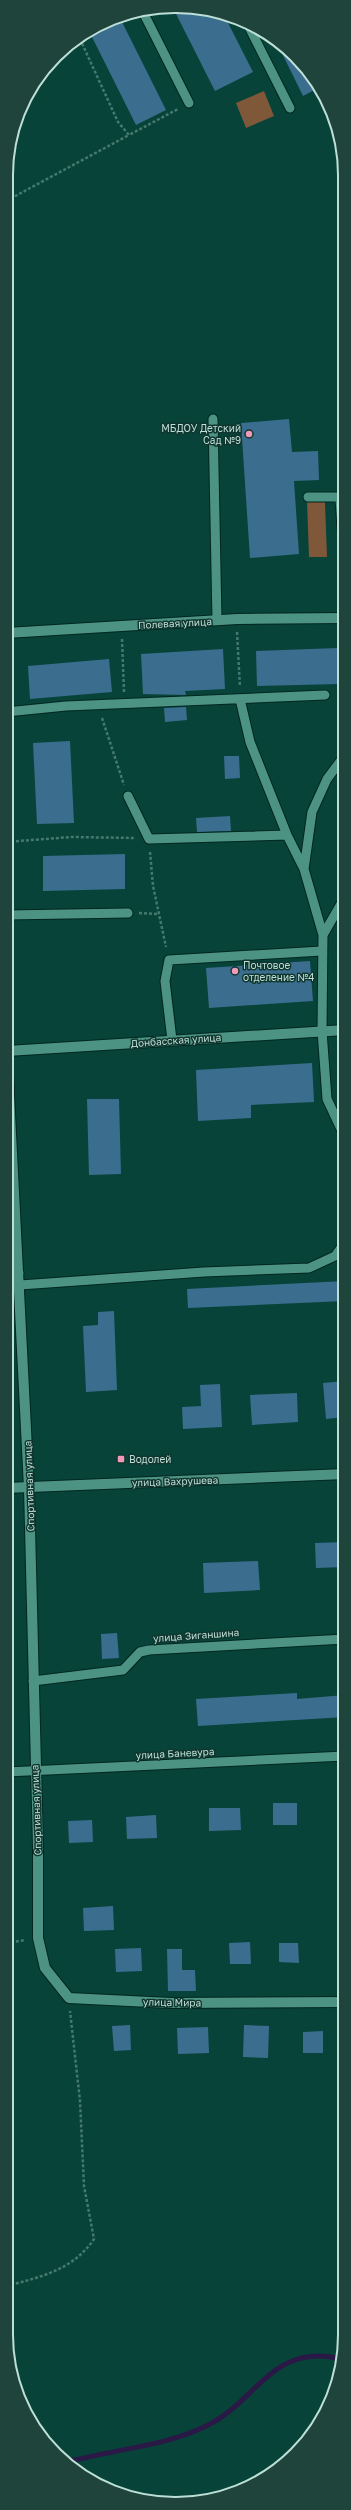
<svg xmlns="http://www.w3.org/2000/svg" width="351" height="2510" font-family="'Golos Text',sans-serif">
  <rect width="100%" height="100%" fill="#074339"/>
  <!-- green -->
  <path fill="#7f5739" d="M264,91L274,116L246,128L236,103Z
    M307,502H325L327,557H309Z"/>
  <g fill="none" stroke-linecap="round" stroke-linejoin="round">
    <!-- stream -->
    <path stroke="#2a1946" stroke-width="5" d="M66,2461C80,2460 94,2455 108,2453C141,2446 177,2441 208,2425C257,2401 273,2342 341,2359"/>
  </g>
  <!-- building -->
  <path fill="#3b6e8e" d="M187,6L224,15L253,72L215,91L173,8Z
    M119,16L166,110L136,125L90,33Z
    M277,43L295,55L318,88L303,96Z
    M289,419L292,452L318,451L319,480L294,481L299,554L250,558L241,423Z
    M338,648L339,684L257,686L256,651Z
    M223,649L225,689L185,691L186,695L143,694L141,654Z
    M109,659L112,692L30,699L28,666Z
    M186,707L187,720L165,722L164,708Z
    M70,741L74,823L37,824L33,743Z
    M224,756H239L240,778L225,779Z
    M230,816L231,831L197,832L196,818Z
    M125,854V889L43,891V856Z
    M310,961L313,1001L209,1008L206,968Z
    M312,1063L314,1102L251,1105V1118L198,1121L196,1070Z
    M87,1099H119L121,1174L89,1175Z
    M345,1281V1301L188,1308L187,1289Z
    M114,1311L117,1390L86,1392L83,1326L98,1325V1312Z
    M345,1381V1417L326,1419L323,1383Z
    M220,1384L222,1427L183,1429L182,1407L201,1406L200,1385Z
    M297,1393L298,1422L252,1425L250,1395Z
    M345,1542V1567L316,1568L315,1543Z
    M258,1561L260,1590L204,1593L203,1563Z
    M117,1633L119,1658L102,1659L101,1634Z
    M297,1693V1699L345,1695V1717L198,1726L196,1699Z
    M273,1803H297V1825H273Z
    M209,1808H240L241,1830L209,1831Z
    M156,1815L157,1838L127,1839L126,1817Z
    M92,1820L93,1842L69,1843L68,1821Z
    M113,1906L114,1930L84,1931L83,1908Z
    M250,1942L251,1964H230L229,1943Z
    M279,1943H298L299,1963L279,1962Z
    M141,1948L142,1971L116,1972L115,1949Z
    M167,1949H182V1970H195L196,1991H168Z
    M130,2025L131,2050L114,2051L112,2026Z
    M244,2025L269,2026L268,2058L243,2057Z
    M208,2027L209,2053L178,2054L177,2028Z
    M323,2031V2053H303V2032Z"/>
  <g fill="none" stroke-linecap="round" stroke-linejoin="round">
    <defs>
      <path id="lane" d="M143,12L189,103
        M247,23L290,108
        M213,419L217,620
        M308,497H337L340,499L345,569
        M240,699L250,742L287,835L304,869L323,935L322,1031L327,1099L343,1133L345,1199
        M6,712L66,706L325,695
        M128,796L149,839L287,835
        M304,869L312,812L327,779L345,755
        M6,915L128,913
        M323,935L345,897
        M172,1040L165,981L169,960L322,951
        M6,1274L19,1273
        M20,1285L204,1272L309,1268L335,1256L345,1242
        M33,1681L123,1670L140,1652L149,1650L345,1639
        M6,1772L345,1756"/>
      <path id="street" d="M6,633L237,619L345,618
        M6,1035L29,1488L38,1846V1938L45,1968L69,1998L170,2003L345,2002
        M7,1051L345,1030"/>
      <path id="secondary" d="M6,1488L345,1474"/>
    </defs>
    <!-- lane casing -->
    <use href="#lane" stroke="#002720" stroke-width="11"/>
    <!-- street casing -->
    <use href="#street" stroke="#002720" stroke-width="12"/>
    <!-- secondary casing -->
    <use href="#secondary" stroke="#002720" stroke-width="12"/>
    <!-- path -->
    <path stroke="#45786e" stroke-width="2.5" stroke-dasharray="3 2" stroke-linecap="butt" d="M80,39L118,122L129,135L178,109
      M6,201L129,135
      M237,632L240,687
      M122,639L124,692
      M337,695H345
      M102,718L124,785
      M6,842L71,837L135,838
      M150,852L153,886L166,947
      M139,913L159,914
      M6,1470H16
      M6,1943L25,1940
      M6,2286C41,2277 73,2270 94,2239L84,2186L80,2101L70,2011"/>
    <!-- lane -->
    <use href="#lane" stroke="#4d9384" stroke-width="9"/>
    <!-- street -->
    <use href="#street" stroke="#4d9384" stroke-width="10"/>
    <!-- secondary -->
    <use href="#secondary" stroke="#4d9384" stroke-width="10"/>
  </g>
  <!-- markers -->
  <g fill="#f09ab7" stroke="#10362f" stroke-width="1.5">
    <circle cx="249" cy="434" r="4"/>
    <circle cx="235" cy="971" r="4"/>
    <rect x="117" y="1455" width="8" height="8" rx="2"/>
  </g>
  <g text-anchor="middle" stroke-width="3" stroke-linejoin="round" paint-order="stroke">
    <!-- poi labels -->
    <g font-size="10" fill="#bddfd6" stroke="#10362f" text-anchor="start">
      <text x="241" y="432" text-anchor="end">МБДОУ Детский<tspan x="241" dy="12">Сад №9</tspan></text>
      <text x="243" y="969">Почтовое<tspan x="243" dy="12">отделение №4</tspan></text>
      <text x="129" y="1463">Водолей</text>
    </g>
    <!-- street labels -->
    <g font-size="10" fill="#bddfd6" stroke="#10362f">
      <text transform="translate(175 623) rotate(-3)" y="4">Полевая улица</text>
      <text transform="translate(176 1040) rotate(-4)" y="4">Донбасская улица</text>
      <text transform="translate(175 1481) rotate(-2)" y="4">улица Вахрушева</text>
      <text transform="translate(29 1486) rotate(-92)" y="4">Спортивная улица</text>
      <text transform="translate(196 1635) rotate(-4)" y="4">улица Зиганшина</text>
      <text transform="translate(175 1753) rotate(-3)" y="4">улица Баневура</text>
      <text transform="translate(36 1810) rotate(-92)" y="4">Спортивная улица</text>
      <text transform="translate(172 2002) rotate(1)" y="4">улица Мира</text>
    </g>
  </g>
  <!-- crop -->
  <path d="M0 0H351V2510H0ZM175 13H176A162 162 0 0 1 338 175V2335A162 162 0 0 1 176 2497H175A162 162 0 0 1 13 2335V175A162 162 0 0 1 175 13Z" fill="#1e443c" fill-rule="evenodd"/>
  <path fill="none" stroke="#bddfd6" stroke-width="2" d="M175 13H176A162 162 0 0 1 338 175V2335A162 162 0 0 1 176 2497H175A162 162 0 0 1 13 2335V175A162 162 0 0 1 175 13Z"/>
</svg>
